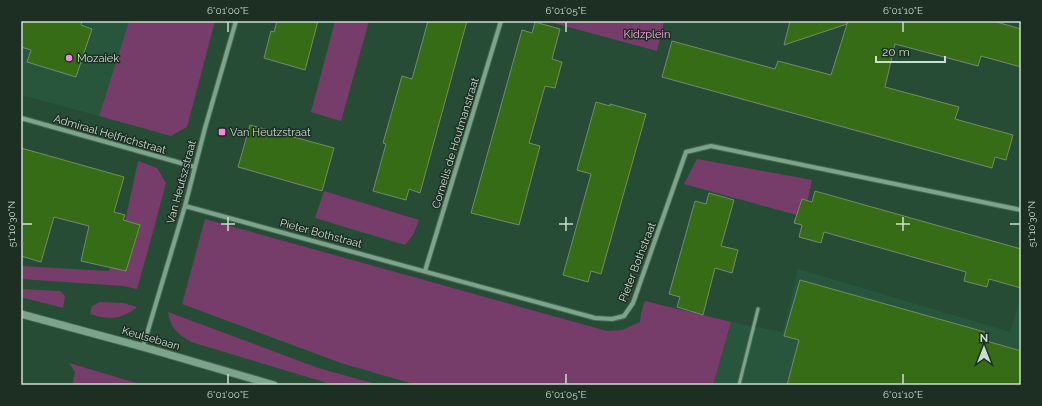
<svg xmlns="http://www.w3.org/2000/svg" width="1042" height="406" font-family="Raleway,sans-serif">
  <rect width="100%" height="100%" fill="#264c36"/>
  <!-- built -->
  <path fill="#28563c" d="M21,21H129L99,116L21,95Z
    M798,269L1010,332L1021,297V385H713L731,322L783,332Z"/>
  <!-- green -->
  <path fill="#773d6a" d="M129,21H215L187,127L171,136L99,116Z
    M335,21H369L341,121L311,112Z
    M546,21H664L657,51Z
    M697,159L812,180L804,217L684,184Z
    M138,161L157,168L166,183L151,239L137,289L123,286L21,279V266L109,271L126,217Z
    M324,191L419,220L413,235L405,245L315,218Z
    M205,219L607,331L622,330L640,322L641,313L645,301L731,322L713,385H417L344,364L182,304Z
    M21,289L60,291L65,296L63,308L21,297Z
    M100,302L123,303L137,307C121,320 109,320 90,314L92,306Z
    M168,312L318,368L379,385H334L191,342C177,333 171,329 168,312Z
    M69,363L143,385H72L75,372Z"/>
  <!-- building -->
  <path fill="#376c16" stroke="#738c69" d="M21,21H82L81,25L92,29L76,77L27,62L31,50L21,47Z
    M277,21H318L305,70L264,58L271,31L274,32Z
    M428,21H467L420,193L409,189L406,200L373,191L386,144L383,143L402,76L412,79Z
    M790,21H846L847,24L784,45Z
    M848,21H993L1021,29V67L981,56L978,66L895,44L885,87L959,107L955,119L1013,135L1006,160L995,157L992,168L662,77L672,41L775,69L778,61L831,75Z
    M535,22L560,29L552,59L562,62L555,88L545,86L529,143L540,146L519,225L471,213L522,30L532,33Z
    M596,102L610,106V104L646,114L601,274L591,271L588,282L563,275L591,174L577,170Z
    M250,125L334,148L322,191L238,167Z
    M21,148L124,177L114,212L125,215L123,220L140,225L126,271L81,261L89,226L54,217L41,262L21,256Z
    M815,191L1021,249V288L989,279L987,287L964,281L966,272L824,232L821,243L799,237L802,225L794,223L802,199L812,202Z
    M709,193L734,200L721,246L738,250L732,273L715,268L703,315L677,307L680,297L669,294L695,201L706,204Z
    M800,280L985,332L983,340L1021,351V385H787L799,340L784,336Z"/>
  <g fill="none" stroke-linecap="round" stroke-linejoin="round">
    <defs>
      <path id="service" d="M739,385L758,309"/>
      <path id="minor" d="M21,118L195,167
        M185,206L595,318L612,319L624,316L633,303L686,152L711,146L1021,210
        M425,271L501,21
        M143,347L185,206L205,128L236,21"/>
      <path id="tertiary" d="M21,314L143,347L274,385"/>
    </defs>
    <!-- service casing -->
    <use href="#service" stroke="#476856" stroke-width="5"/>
    <!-- minor casing -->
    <use href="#minor" stroke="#476856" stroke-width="6"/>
    <!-- tertiary casing -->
    <use href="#tertiary" stroke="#476856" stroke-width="9"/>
    <!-- service -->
    <use href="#service" stroke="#7ba48a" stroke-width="3"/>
    <!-- minor -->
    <use href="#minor" stroke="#7ba48a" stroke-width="4"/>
    <!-- tertiary -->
    <use href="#tertiary" stroke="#7ba48a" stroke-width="7"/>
  </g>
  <!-- ticks -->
  <path fill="none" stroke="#caded0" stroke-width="1.5" d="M228,22V32M566,22V32M903,22V32M228,217V231M566,217V231M903,217V231M22,224H32M221,224H235M559,224H573M896,224H910M1010,224H1020M228,374V384M566,374V384M903,374V384"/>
  <!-- markers -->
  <g fill="#fd86e2" stroke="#1d2e23" stroke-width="1.5">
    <circle cx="69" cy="58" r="4"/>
    <rect x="218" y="128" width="8" height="8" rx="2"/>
  </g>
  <g text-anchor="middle" stroke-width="3" stroke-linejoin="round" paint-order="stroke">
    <!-- park labels -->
    <g font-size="11" fill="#fcafe8" stroke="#1d2e23">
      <text x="647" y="38">Kidzplein</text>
    </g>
    <!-- poi labels -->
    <g font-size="11" fill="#caded0" stroke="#1d2e23" text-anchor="start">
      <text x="77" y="62">Mozaiek</text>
      <text x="230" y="136">Van Heutzstraat</text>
    </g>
    <!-- street labels -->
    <g font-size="11" fill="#caded0" stroke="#1d2e23">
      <text transform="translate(110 134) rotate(16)" y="4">Admiraal Helfrichstraat</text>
      <text transform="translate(455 143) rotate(-73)" y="4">Cornelis de Houtmanstraat</text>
      <text transform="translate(181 182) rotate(-75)" y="4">Van Heutszstraat</text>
      <text transform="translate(321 233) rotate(15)" y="4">Pieter Bothstraat</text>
      <text transform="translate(637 262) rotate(-69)" y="4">Pieter Bothstraat</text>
      <text transform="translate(151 338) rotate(16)" y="4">Keulsebaan</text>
    </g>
  </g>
  <!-- border -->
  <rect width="1042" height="406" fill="none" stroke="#1d2e23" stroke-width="44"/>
  <!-- north arrow -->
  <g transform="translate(984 348)" stroke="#1d2e23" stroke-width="3" paint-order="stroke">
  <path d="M0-3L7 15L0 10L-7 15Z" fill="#caded0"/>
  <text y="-6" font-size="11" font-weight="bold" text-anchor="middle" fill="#caded0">N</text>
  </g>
  <!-- scale -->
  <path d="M876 56v6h69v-6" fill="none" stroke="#caded0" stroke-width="2"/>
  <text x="882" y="56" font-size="12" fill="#caded0" stroke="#1d2e23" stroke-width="3" paint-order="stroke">20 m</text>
  <rect x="22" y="22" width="998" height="362" fill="none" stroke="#caded0" stroke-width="1.5"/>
  <g font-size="10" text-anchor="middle" fill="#caded0">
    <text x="228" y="14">6°01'00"E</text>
    <text x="566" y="14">6°01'05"E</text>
    <text x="903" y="14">6°01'10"E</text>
    <text transform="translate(11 224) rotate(-90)" y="4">51°10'30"N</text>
    <text transform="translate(1031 224) rotate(-90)" y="4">51°10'30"N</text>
    <text x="228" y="398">6°01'00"E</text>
    <text x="566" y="398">6°01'05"E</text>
    <text x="903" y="398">6°01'10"E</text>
  </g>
</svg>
